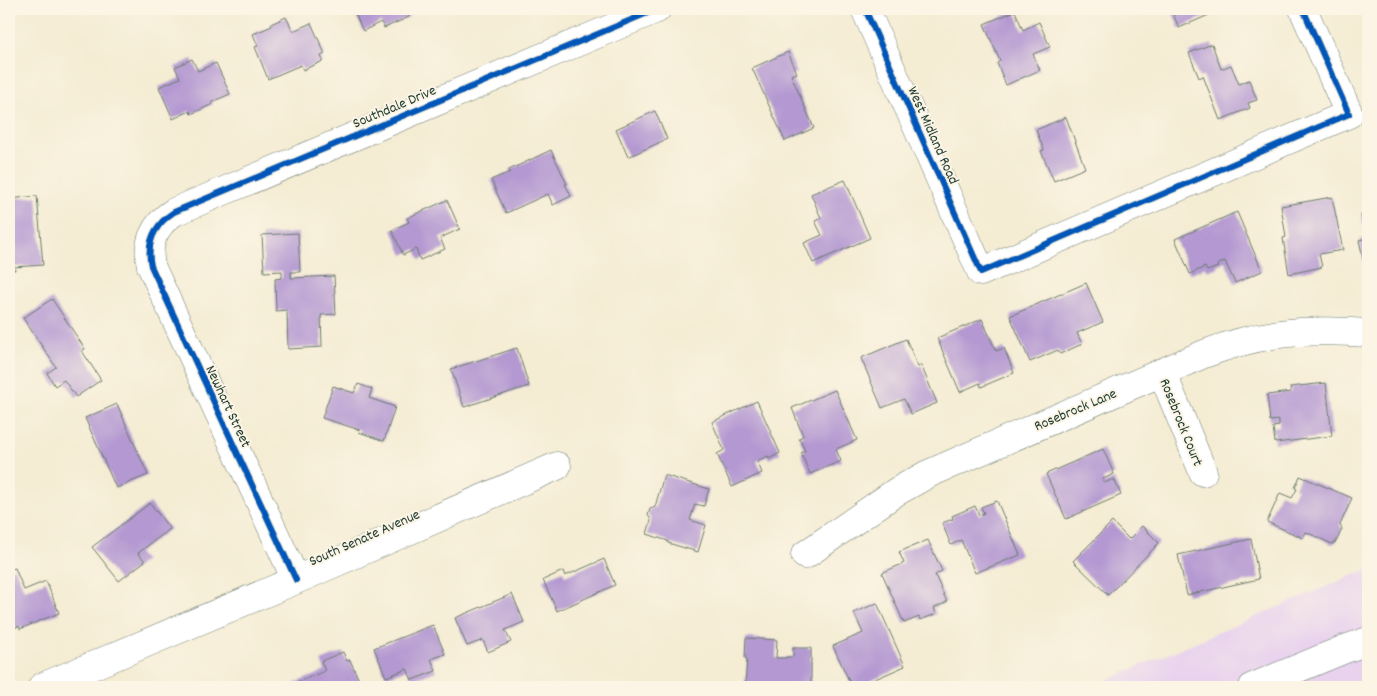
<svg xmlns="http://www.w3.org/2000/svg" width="1377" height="696" font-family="Dekko,sans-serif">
  <rect width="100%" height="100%" fill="#fcf5e5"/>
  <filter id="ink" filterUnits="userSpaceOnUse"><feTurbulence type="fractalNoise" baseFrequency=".02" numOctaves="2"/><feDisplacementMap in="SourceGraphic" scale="10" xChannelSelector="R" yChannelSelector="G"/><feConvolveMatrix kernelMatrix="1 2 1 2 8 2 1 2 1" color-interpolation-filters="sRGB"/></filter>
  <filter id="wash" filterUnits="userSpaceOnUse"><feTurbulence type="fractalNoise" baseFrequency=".0096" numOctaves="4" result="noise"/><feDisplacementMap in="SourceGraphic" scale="20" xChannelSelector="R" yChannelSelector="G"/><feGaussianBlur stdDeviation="1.12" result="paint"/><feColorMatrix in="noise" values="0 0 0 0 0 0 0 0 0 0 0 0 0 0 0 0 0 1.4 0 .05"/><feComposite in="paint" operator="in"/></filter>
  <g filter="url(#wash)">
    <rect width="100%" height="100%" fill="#f4ecd3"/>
    <!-- built -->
    <path fill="#e8d2ee" d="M1368,569V687H1090Z"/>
    <g id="blocks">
      <!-- building -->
      <path fill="#b398d1" d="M353,9H414L407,12L409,17L384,28L381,22L363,31Z
        M1171,9H1209L1211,14L1179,28Z
        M1015,11L1023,30L1039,22L1050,47L1033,54L1040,70L1006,85L997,63L1000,61L984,24Z
        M286,17L293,31L311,23L325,54L321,56L323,61L303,70L301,65L268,79L255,47L258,46L253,34L272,26L271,24Z
        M1212,44L1221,69L1231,65L1239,84L1249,80L1257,100L1248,103L1250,108L1220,120L1203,76L1199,78L1189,53Z
        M788,52L797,73L791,75L814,128L785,141L752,68Z
        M192,59L198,71L216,63L230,94L212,102L213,104L191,114L190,111L173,119L159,87L180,78L175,67Z
        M655,111L667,139L628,157L616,129Z
        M1066,117L1085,168L1054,181L1041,151L1044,150L1036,130Z
        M551,150L567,184H565L571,196L553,205L548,194L506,213L491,180L510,172L509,170Z
        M845,180L870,238L813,263L804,243L822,235L815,221L821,218L811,194Z
        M37,196L43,265L14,267L15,270H9V199Z
        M1332,197L1343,250L1319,254L1322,267L1289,274L1283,238L1286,237L1281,206Z
        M447,200L460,229L440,238L445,249L420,260L416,249L403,255L392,230L409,222L407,218Z
        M1237,212L1262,271L1235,283L1225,261L1217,265L1218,267L1207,271L1205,267L1190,274L1175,239Z
        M1368,213V276H1367L1359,240L1367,238L1361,215Z
        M298,233L300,272H291V278L334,276L336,314L321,315L322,347L288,349L287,310L276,311L275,279L282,278V271L264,272L262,235Z
        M1086,283L1103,322L1077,333L1082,344L1060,354L1058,350L1030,362L1010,316Z
        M52,299L85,349L82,351L101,380L76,397L64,380L55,386L47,373L56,367L23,318Z
        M982,319L996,351L1004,348L1014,373L981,387L980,383L960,392L937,338Z
        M906,339L918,367L921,365L937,403L911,414L904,399L882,408L861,358Z
        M517,348L529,386L464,407L451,369Z
        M1326,383L1332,436L1275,443L1273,427L1279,426V420L1270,421L1267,395L1291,392L1290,387Z
        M358,384L372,389L369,398L395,407L384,441L359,432L360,430L322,418L333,386L354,393Z
        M835,390L857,440L836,449L841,461L810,474L801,453L805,451L799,438L803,436L792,408Z
        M757,401L780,453L769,459L768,456L757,461L762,473L732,487L717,454L724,450L712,422Z
        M117,404L148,475L116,488L85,418Z
        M1103,449L1114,474L1103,479L1104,483L1114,479L1121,495L1066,519L1046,474Z
        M664,475L709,489L704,506L695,504L690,520L706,525L698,552L668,543V541L647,534L651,520L648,515L650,509L655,507Z
        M1300,476L1352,498L1340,525L1342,529L1336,542L1332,544L1306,532L1303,538L1267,522L1280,493L1292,498L1297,489L1295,488Z
        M997,501L1020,555L975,573L961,540L951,545L942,523L953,519L952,516L975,506L979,515L984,513L981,507Z
        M150,503L170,529L138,553L145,561L119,581L92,547Z
        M1112,522L1129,539L1142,526L1159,543L1108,595L1073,561Z
        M1251,539L1259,579L1187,595L1178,555Z
        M928,540L942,571L935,575L947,602L934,608L936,614L920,620L919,617L904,623L882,573L904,563L899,552Z
        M604,559L615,585L557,611L543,580L563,571L565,576Z
        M15,568L24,590L46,581L59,613L20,629L19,626L9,630V570Z
        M512,594L524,622L505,630L511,642L488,652L483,640L467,646L455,618Z
        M877,603L905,666L857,687H852L833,646L863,633L854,613Z
        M433,625L445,654L431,659L436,671L412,680L407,669L386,677L374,648Z
        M746,638L777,640L776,658H786V657H793V648H811V687H745L747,659L745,658Z
        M343,652L347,661L350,660L362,687H297L295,683L325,671L321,661Z"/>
    </g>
  </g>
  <g filter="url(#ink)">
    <use href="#blocks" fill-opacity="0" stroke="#6a7a6c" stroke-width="1"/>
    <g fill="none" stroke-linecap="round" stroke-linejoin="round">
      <defs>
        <path id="minor" d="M865,9L981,272L1349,114L1303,9
          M1162,372L1203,472
          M805,555L896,492L928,474L1204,354C1261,332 1308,328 1368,333
          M296,580L151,266C146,243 154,225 174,212L657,9
          M42,687L296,580L557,466
          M1253,687L1345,649L1368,641"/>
      </defs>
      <!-- minor casing -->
      <use href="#minor" stroke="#6a7a6c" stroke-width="29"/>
      <!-- minor -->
      <use href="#minor" stroke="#fff" stroke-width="28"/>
      <defs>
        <path id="cycleway" d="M865,9L981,272L1349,114L1303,9
          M296,580L151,266C146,243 154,225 174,212L657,9"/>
      </defs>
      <!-- cycleway casing -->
      <use href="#cycleway" stroke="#fcf5e5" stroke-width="9"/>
      <!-- cycleway -->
      <use href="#cycleway" stroke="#0057b8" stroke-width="6"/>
    </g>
  </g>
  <g text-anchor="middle" stroke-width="4" stroke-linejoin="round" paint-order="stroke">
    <!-- street labels -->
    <g font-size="15" fill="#1f3d34" stroke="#fcf5e5">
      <text transform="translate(394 106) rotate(-23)" y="5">Southdale Drive</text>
      <text transform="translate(934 135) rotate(66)" y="5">West Midland Road</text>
      <text transform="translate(229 406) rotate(65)" y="5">Newhart Street</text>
      <text transform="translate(1075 409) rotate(-23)" y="5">Rosebrock Lane</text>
      <text transform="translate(1182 422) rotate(68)" y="5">Rosebrock Court</text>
      <text transform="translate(364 537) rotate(-24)" y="5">South Senate Avenue</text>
    </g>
  </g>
  <!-- margin -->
  <rect width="1377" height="696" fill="none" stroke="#fcf5e5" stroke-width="30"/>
</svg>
